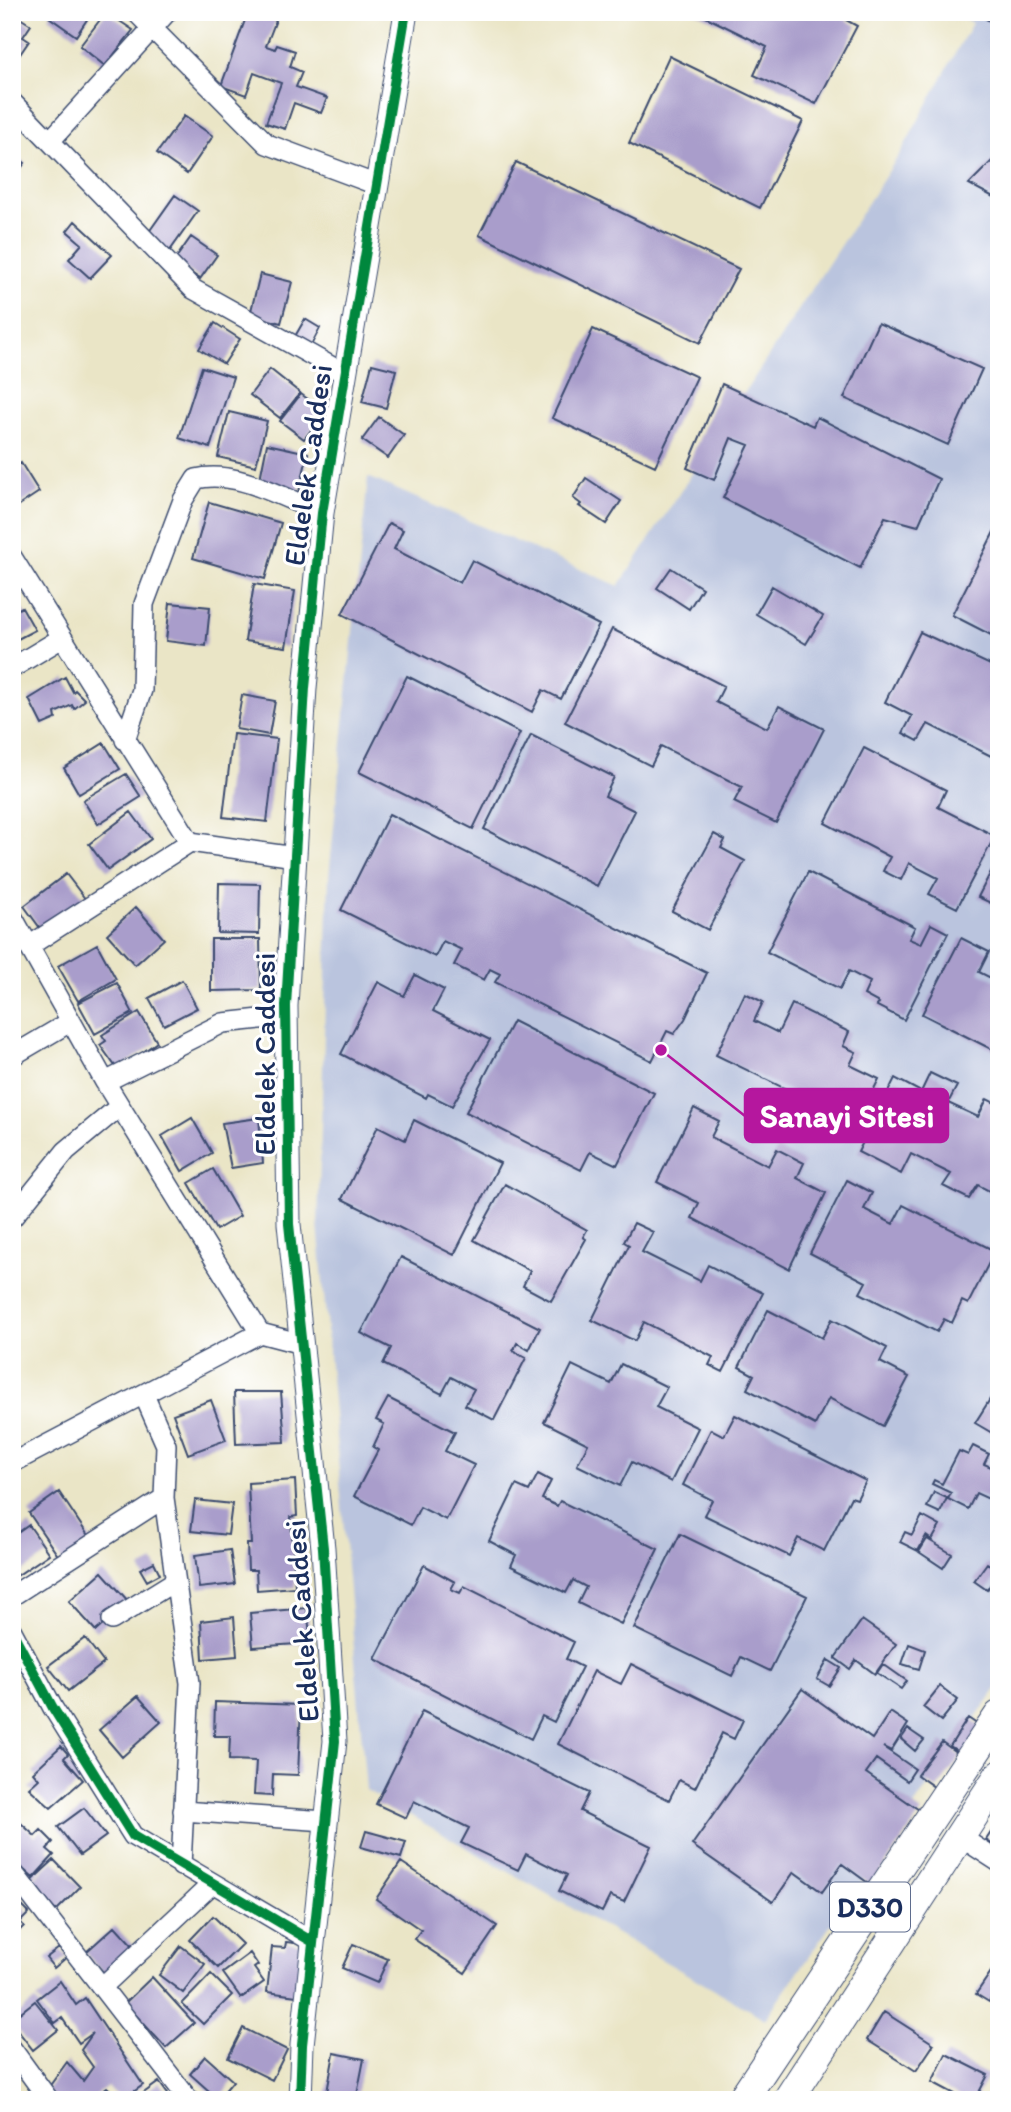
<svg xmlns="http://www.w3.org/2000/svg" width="1011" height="2112" font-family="Itim,sans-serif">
  <rect width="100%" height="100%" fill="#fff"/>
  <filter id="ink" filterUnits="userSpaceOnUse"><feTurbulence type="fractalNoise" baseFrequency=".0143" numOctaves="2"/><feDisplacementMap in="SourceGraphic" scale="14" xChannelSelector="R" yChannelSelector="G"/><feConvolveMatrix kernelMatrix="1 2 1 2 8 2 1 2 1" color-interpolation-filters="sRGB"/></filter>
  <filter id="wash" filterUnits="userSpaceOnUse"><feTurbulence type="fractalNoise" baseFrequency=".00686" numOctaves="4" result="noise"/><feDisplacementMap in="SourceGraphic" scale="28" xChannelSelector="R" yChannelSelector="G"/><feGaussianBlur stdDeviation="1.57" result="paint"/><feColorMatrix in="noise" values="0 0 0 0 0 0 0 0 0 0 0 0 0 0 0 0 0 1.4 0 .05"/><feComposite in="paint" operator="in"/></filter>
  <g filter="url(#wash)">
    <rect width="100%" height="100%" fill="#eae5c6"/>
    <!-- industrial -->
    <path fill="#bac4de" d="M951,12H999V1685L765,2019L366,1790L318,1224L329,877L368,477L619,586L901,152L972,23Z"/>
    <g id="blocks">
      <!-- building -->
      <path fill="#a99dcb" d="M53,12H92L76,36L49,17Z
        M106,12L133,30L105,66L80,46Z
        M248,12L276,20L266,46L275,49L277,45L295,51L290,67L302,72L296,87L327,98L321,113L294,103L285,129L266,123L281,83L254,73L246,95L221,86Z
        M696,12H850L846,20L857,26L816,104L754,75L767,47Z
        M975,12H999V27Z
        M12,13L31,25L23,37L29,41L12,66Z
        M669,56L803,121L760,208L629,143Z
        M184,116L213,136L187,174L157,153Z
        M12,153L25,163L12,180Z
        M999,154V200L969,184Z
        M516,162L739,269L700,343L479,235Z
        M175,195L198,211L169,252L146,236Z
        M75,221L112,255L90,278L69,259L82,244L67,231Z
        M191,237L217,255L200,279L174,261Z
        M260,274L292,282L281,323L250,315Z
        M305,319L320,328L310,347L294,338Z
        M215,323L240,339L224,364L199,349Z
        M878,323L982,369L948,445L844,398Z
        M593,329L697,377L655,466L552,418Z
        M372,364L396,370L386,408L362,402Z
        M202,367L233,377L210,448L179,438Z
        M270,369L300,393L280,418L250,395Z
        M722,384L813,426L817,417L939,479L918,526L885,517L860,568L723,498L749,445L731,438L714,480L687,468Z
        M301,394L325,412L304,439L280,421Z
        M229,412L267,421L256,466L218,457Z
        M379,417L404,435L388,458L362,440Z
        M267,444L308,453L299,492L259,484Z
        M21,463L39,492L12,510V469Z
        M586,478L621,501L606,524L579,506L581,504L573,498Z
        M209,502L281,523L265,579L193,558Z
        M999,522V639L952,615Z
        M389,523L403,530L394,549L460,583L472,560L599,625L561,699L543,690L532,712L342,614Z
        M671,568L702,588L689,609L657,588Z
        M254,584L295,591L286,647L245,641Z
        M772,586L823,616L806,644L756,614Z
        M170,603L210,607L206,646L166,641Z
        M22,607L35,630L12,642V613Z
        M612,629L724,686L716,702L767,728L779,706L824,729L776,823L734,802L742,787L661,746L651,766L565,722Z
        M920,632L999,669L992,689L999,692V760L928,724L918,741L903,733L912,716L885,702Z
        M407,676L520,733L473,829L359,772Z
        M65,677L73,692L75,690L85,700L74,709L72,705L55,713L56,719L42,725L29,699Z
        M242,695L275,701L269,735L236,729Z
        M233,734L277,739L267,822L223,817Z
        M531,735L614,777L605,796L635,811L597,886L484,829Z
        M104,743L120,769L79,794L64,768Z
        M864,748L946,790L938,807L995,836L957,908L929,894L938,878L909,863L901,880L883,871L890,857L825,823Z
        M126,774L141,797L98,824L83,800Z
        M131,812L151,839L108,870L89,844Z
        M389,814L707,973L685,1019L674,1034L667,1031L652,1061L495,982L500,974L490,969L484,980L454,965L462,950L443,941L435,957L341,910Z
        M714,834L725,840L721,848L745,861L708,930L672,911Z
        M999,856V907L978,897Z
        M808,872L915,927L909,939L921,944L931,924L948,933L904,1020L877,1006L879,1003L864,995L870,982L849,971L840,989L767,952Z
        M66,874L86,900L43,932L24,906Z
        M219,883L260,884L259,934L218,933Z
        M136,907L164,939L135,965L107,934Z
        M961,938L989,952L979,972L999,982V1053L922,1014Z
        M211,939H260L261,990L211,991Z
        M97,944L116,979L78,1001L58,966Z
        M415,975L444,990L433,1011L490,1040L452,1106L428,1094L426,1098L341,1054L378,982L404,996Z
        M182,980L197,1008L164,1025L149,998Z
        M117,983L133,1013L95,1034L78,1003Z
        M745,993L763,1002L754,1021L778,1033L792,1004L849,1032L843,1046L856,1052L850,1065L879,1079L850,1137L837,1131L833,1140L818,1133L829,1110L716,1055Z
        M139,1012L157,1042L118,1070L100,1045L106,1041L102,1035Z
        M513,1021L654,1093L617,1165L590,1152L581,1170L466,1112Z
        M930,1073L957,1086L948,1103L978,1117L987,1099L999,1105V1196L978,1185L969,1199L943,1186L951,1174L911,1154L901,1174L858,1152L895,1078L921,1092Z
        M694,1108L719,1121L711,1137L768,1166L777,1149L804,1163L797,1178L826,1193L789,1269L692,1218L699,1203L657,1182Z
        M192,1118L212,1153L182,1171L162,1136Z
        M259,1118L263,1163L231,1168L222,1123Z
        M414,1120L500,1163L454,1255L342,1199L378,1126L405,1140Z
        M213,1169L240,1216L216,1230L189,1183Z
        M847,1180L872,1193L864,1209L893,1224L903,1205L995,1251L968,1304L962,1301L952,1323L944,1319L937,1332L860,1293L866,1282L810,1253Z
        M505,1184L587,1230L583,1237L586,1239L551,1301L523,1286L530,1271L474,1240Z
        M634,1223L653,1232L642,1252L700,1281L708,1265L763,1293L723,1372L709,1365L713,1357L644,1322L635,1341L592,1320L629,1245L624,1242Z
        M401,1257L540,1328L529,1350L517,1343L513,1351L526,1358L494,1420L465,1405L474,1389L451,1377L442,1394L383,1364L391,1348L361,1333Z
        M768,1310L822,1338L832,1319L887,1348L880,1362L909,1377L883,1426L829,1398L815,1425L747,1389L754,1375L739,1367Z
        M621,1364L667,1387L656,1407L698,1428L671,1482L632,1462L620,1486L577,1465L588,1444L544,1422L572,1365L611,1384Z
        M999,1385V1437L975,1423Z
        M234,1392H281L285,1442L236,1444Z
        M388,1398L455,1432L445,1451L474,1465L446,1520L420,1507L411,1525L354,1496L378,1450L373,1447L384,1424L376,1420Z
        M211,1400L226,1440L188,1454L173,1414Z
        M735,1415L866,1481L857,1499L851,1497L824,1551L798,1538L789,1556L704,1515L712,1500L683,1485L711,1429L724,1436Z
        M973,1446L989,1454L984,1464L991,1467L996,1457L999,1459V1488L993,1501L976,1493L968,1509L948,1499L951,1493L932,1484L934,1480L942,1484L959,1451L968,1455Z
        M538,1474L551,1481L542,1499L557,1506L560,1501L658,1549L621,1624L578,1603L586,1587L573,1580L566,1593L511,1566L516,1555L489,1541L516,1485L529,1491Z
        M295,1480L297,1516L291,1517L295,1587L257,1590L256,1570H248L247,1544H251L248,1483Z
        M59,1492L93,1543L63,1563L29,1513Z
        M934,1492L947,1498L940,1513L927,1507Z
        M195,1500L232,1504L228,1535L191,1531Z
        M922,1516L940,1526L932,1540L926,1536L918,1551L900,1542L905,1532L912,1535Z
        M29,1525L49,1554L12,1579V1537Z
        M680,1534L807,1596L770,1671L741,1657L732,1676L634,1628Z
        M927,1539L952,1554L943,1568L919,1552Z
        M230,1550L235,1584L199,1588L195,1555Z
        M154,1562L160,1574L147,1581L140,1569Z
        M987,1563L999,1571L987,1590L974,1581Z
        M424,1565L455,1582L451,1589L460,1593L464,1586L574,1642L566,1659L582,1667L554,1722L542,1716L531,1739L375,1659Z
        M102,1572L129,1602L96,1631L69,1601Z
        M307,1608L311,1643L253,1647L250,1613Z
        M234,1617L237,1656L203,1659L201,1621Z
        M862,1620L896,1644L875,1674L856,1660L850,1669L835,1658Z
        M85,1638L104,1663L68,1691L48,1666Z
        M909,1644L925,1650L919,1669L902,1664Z
        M828,1660L841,1668L829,1686L817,1679Z
        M631,1664L743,1720L734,1739L722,1733L695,1788L679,1780L669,1800L558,1744L594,1671L621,1684Z
        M883,1664L907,1681L901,1689L877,1673Z
        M940,1686L958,1700L941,1721L923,1707Z
        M802,1689L872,1739L890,1712L908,1724L891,1751L883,1747L915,1769L907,1781L876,1759L866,1773L922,1812L871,1885L842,1864L822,1892L794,1872L773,1902L692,1845Z
        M138,1696L161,1722L122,1757L99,1730Z
        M215,1702L301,1705L298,1775L273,1774L272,1796L254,1795L256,1761L229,1760L230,1736H214Z
        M422,1711L589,1793L580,1811L651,1846L624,1902L610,1896L602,1912L559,1891L567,1875L526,1854L518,1870L461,1843L469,1828L414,1801L406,1818L376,1804Z
        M968,1718L984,1729L965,1756L950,1746Z
        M908,1729L924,1740L915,1751L901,1739Z
        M942,1742L961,1756L937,1789L917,1775Z
        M61,1746L68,1754L64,1758L83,1780L51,1808L29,1788L39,1779L33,1772Z
        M84,1808L106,1836L80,1855L58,1827Z
        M12,1815L35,1836L41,1830L53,1842L47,1849L54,1855L33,1878L12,1859Z
        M999,1820V1849L986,1840Z
        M366,1831L406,1842L401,1858L361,1847Z
        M54,1860L80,1887L56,1911L29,1883Z
        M401,1862L497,1926L465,1973L414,1939L421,1930L376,1899Z
        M12,1896L29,1913L20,1922L24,1926L12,1938Z
        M213,1916L242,1944L218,1968L190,1940Z
        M115,1926L135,1948L106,1975L85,1953Z
        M286,1942L303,1944L297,1996L267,1992L272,1947L285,1948Z
        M353,1944L388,1959L377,1983L342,1968Z
        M181,1946L205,1964L183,1993L159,1975Z
        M59,1948L67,1957L54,1968L46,1958Z
        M250,1953L258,1965L254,1968L264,1982L241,1998L223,1973Z
        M999,1960V1987L989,2002L976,1994Z
        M211,1974L232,1995L203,2024L182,2004Z
        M152,1977L194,2023L166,2048L125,2003Z
        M60,1981L76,2005L85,1998L143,2085L122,2100L107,2087L90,2100H59L46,2091L67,2062L83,2081L93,2067L81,2050L93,2033L79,2043L62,2018L55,2023L37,1999Z
        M35,2001L58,2030L33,2050L12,2023V2019Z
        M884,2012L934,2044L916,2071L867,2040Z
        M243,2028L287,2050L272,2080L228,2058Z
        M334,2053L364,2059L356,2100L326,2098Z
        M946,2054L988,2075L975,2100H966L932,2082Z
        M205,2056L233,2081L218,2099L190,2074Z
        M159,2082L172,2100H134Z"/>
    </g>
  </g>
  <g filter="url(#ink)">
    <use href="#blocks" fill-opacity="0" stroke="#3a4a6e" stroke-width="2"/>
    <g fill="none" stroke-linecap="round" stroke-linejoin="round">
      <defs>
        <path id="minor" d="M136,12L267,144L377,185
          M12,102L193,289L345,374
          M50,141L167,12
          M12,557L190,842
          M12,668L62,638
          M125,740L142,690L144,604L183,500L196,479C237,469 285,499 322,513
          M12,916L105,1082L260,1333L302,1344
          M29,946L190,842L295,857
          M12,1056L70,1022
          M105,1082L223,1023L270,1018
          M12,1218L66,1151L120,1106
          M144,1395L166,1445L164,1498L190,1683L181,1866
          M12,1463L260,1333
          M12,1596L164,1498
          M112,1620L175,1581
          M12,1631L53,1708L133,1836L313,1942
          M183,1811L326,1821
          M959,1836L999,1862
          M12,1871L189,2100
          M102,1987L212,1884
          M12,2049L49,2100"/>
        <path id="tertiary" d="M300,2100L302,2045L335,1741L323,1548L289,1224L286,1006L305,688L322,513L406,12"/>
        <path id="primary" d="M742,2100L999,1716
          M788,2100L999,1776"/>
      </defs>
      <!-- minor casing -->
      <use href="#minor" stroke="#3a4a6e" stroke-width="22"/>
      <!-- tertiary casing -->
      <use href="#tertiary" stroke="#3a4a6e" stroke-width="25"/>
      <!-- primary casing -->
      <use href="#primary" stroke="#3a4a6e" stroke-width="32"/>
      <!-- minor -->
      <use href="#minor" stroke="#fff" stroke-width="19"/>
      <!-- tertiary -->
      <use href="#tertiary" stroke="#fff" stroke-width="23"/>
      <!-- primary -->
      <use href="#primary" stroke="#fff" stroke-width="30"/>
      <defs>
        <path id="cycleway" d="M12,1631L53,1708L133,1836L313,1942
          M300,2100L302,2045L335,1741L323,1548L289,1224L286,1006L305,688L322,513L406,12"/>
      </defs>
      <!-- cycleway casing -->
      <use href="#cycleway" stroke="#fff" stroke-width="15"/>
      <!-- cycleway -->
      <use href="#cycleway" stroke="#00873e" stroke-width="10"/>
    </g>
  </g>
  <g text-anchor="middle" stroke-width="6" stroke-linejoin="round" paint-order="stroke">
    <!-- shield labels -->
    <rect fill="#fff" stroke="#5f6d8e" stroke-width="2" x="830" y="1882.5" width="80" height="49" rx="5"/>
    <g font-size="28" font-weight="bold" fill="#1b2f5e">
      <text x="870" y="1917">D330</text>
    </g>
    <!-- street labels -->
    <g font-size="30" fill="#1b2f5e" stroke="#fff">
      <text transform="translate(308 465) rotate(-82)" y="10">Eldelek Caddesi</text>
      <text transform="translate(265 1054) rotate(-90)" y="10">Eldelek Caddesi</text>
      <text transform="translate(302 1621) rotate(-94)" y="10">Eldelek Caddesi</text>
    </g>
  </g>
  <!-- callouts -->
  <path fill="none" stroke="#b5179e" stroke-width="2.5" d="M661 1050L745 1116"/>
  <circle fill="#b5179e" stroke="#fff" stroke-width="2.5" cx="661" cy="1050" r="7"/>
  <rect fill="#b5179e" stroke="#b5179e" stroke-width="2.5" x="745" y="1089" width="203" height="53" rx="7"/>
  <g font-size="32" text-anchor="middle" font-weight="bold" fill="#fff">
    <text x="847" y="1127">Sanayi Sitesi</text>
  </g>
  <!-- margin -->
  <rect width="1011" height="2112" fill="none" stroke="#fff" stroke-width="42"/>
</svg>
